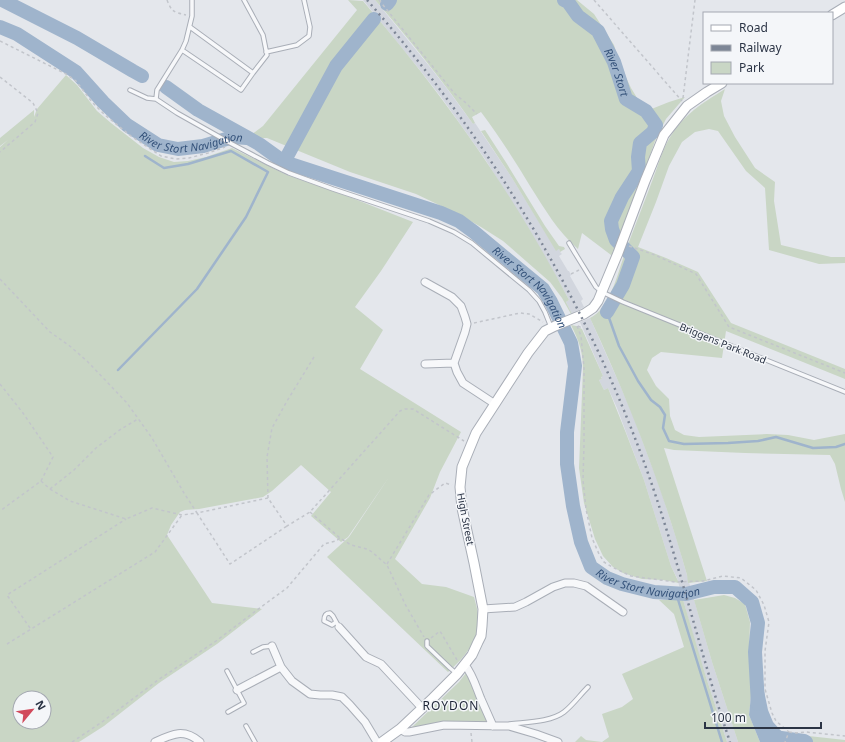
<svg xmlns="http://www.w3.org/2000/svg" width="845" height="742" font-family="'Noto Sans',sans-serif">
  <rect width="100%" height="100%" fill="#e4e7ec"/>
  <!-- built -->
  <path fill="#d2d6de" d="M363,0H375L430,67L448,90L473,124L475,123L512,178L556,250L559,249L560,252L562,254L559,256L568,271H569L571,275L570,276L583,299L581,301L584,307L572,314L566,302L569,300L560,283L524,222L485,159L441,97L419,69Z
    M590,318L619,383L632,413L660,488L678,544L712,662L738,742H727L696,646L677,578L671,566L644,480L617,408L608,388L604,390L599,380L602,379L601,376H603L580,322Z"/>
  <!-- green -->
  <path fill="#c9d6c5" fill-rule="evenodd" d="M348,0L363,1C442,93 513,192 569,300L566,302L572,314H571L562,298L550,282L503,241L481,227L460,215L416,194L350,172L267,138H247L263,126L357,10Z
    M375,0H577L594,14L614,45L621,67L631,88L642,106L649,110L669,102L685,97L666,119L655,141L615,258L582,233L578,249C558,232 544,208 530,186C515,161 499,136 481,112L472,117L475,123L473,124C443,81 410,40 375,0Z
    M66,75L77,85L97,111L111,123L143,148L159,157L174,162L188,161L206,157L232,148L287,175L352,198L413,222L381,271L355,307L383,330L360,369L461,432L440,472L430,498L395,559L422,584L446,587L474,597C476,605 479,613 478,622C478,642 463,659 448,672L327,557L349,537L389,477L348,537L341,542L311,516L331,492L301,465L272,491L263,497L199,509L185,510L180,512L171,525L167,535L212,603L262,609L217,644L159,683L104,726L79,742H0V147L8,140L0,146V138L34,110V117L37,109ZM20,698H44V722H20Z
    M725,89L721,101L724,116L735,137L755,168L775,182L774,201L781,245L831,257H845V263L819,264L769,250L765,188L746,171L718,131L709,129L695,132L682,142L669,166L656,202L638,247L666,258L698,272L731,323L845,369V379L726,331L722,358L661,352L652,358L647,370L656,386L669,399L670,416L675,430L684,435L699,437L767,434L788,435L814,440L845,434V502L841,489L835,464L830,455L745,453L674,450L664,448L707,581L688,583L687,575C662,487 629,401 590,318C611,308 618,271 626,250C635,225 645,201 654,176C658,165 663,149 669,139C684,114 701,104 725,89Z
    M485,130L507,164L545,226L559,246L564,247L565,249L560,252L559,249L556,251L512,178L481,131Z
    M571,325L576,326L582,329L603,376L601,377L602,379L599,380L604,390L608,388L626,433L644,480L671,566L679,583L663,580L642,579L623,573L613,567L603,556L595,539L584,503L579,468L583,369C583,352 579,341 571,325Z
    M724,595L735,598L745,604L750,622L749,652L752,686L749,715L760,742H738L712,662L694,600Z
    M683,599L684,603L706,677L727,742H575L581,736L586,740L602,742L609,737L602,714L622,707L633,699L622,674L684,647L674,614L659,600Z
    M466,673H467L487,719V721L485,723L452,721L437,722L413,729L412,727L459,682Z
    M790,734L845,740V742H787Z"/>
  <!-- water -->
  <path fill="#9fb4cc" d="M752,686H763L768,710L773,722L783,733L778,742H760L749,715Z"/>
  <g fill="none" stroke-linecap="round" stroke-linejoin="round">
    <!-- stream -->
    <path stroke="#9fb4cc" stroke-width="2.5" d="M607,312L619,346L638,381L651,400L660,407L665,415L663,428L669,441L684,444L728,443L758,441L776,437L813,448L836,447L845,444
      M118,370L197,289L246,217L268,172L231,151L188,164L164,168L145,156
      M676,593L722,742"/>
    <!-- river -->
    <g stroke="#9fb4cc" stroke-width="14">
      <path d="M2,0L77,38L133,71L142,76"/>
      <path id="s1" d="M564,0L568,2L578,16L598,31L614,62L626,99L646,111L656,125L653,132L640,143L638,157L639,171L622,197L611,221L612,229L616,240L633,257L623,285L607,312"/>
      <path d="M387,4L390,0"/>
      <path id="s2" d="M0,27L17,34L76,72L103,102L127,125L158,145L178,149L203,146L233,137L247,138"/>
      <path id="s3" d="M166,87L198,110L259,144L284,162L441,213L459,221L474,232L543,289L551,302L571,343L575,366L567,432V464L573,506L581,542L591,567L607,578L622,584L654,592L686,594L714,587H735L752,602L758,623L755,652L758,704"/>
      <path d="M284,162L336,66L374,19"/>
      <path d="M766,736L804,741L806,742"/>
    </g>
    <defs>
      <path id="lane" d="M190,27L253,73L267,55L263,35L244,0
        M182,50L241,90L253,73
        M266,52L297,45L309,36L310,27L304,0
        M130,90L147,98L156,99L177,113L232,144L268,163L289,173L333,189L429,221L454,232L472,243L529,290L539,301L545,312L551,327
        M156,99L157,90L182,50L186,41L192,16V0
        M569,243L575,253L596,287L602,292L623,302L845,392
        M336,622L332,625L324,621C324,616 325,613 330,613L333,616L339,627
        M427,641V646L450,668L456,673
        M253,652L263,647L272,646
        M227,671L244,703L228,712
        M510,724C526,722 551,722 564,712C573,705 580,695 588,687
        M246,726L255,742"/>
      <path id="street" d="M425,282L452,297L461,306L465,317L467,324L465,332L454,363L457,372L463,383L495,404
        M425,364L454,363
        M483,609L515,607L526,602L553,587L565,583H574L586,586L623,612
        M339,627L366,657L381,664L422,708
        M272,646L281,667L292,681L310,694L320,695H332L342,697L350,705L365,722L377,742
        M465,665C473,675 476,687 481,699C485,708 489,717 493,726
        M237,690L281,667
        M400,729L405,732H409L444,725L509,726L536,734L558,742
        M155,742C172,734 184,728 200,742"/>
      <path id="secondary" d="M832,15L845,7
        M382,742L400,729L433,698L457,674L472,655L478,642L481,636L482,626L483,609L474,563L462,508L460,487L462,467L476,433L528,353L545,331L555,326L584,314L593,308L598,301L618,253L645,181L664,135L687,106L707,92L722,83"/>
    </defs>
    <!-- lane casing -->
    <use href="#lane" stroke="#a9aeb7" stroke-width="5.5"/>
    <!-- street casing -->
    <use href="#street" stroke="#a9aeb7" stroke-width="9"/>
    <!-- secondary casing -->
    <use href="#secondary" stroke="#a9aeb7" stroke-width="11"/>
    <!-- path -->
    <path stroke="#c2c5cb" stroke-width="1.5" stroke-dasharray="3 3" stroke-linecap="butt" d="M167,0C172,12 173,12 186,15
      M379,0L455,94L466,103L477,114
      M594,0L682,101
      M0,41L66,74L76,81L92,102L105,115L131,136L161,156L176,159L189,158L208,153L225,147
      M0,77L33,103L38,113L35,122L0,152
      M683,98L695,0
      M629,246L655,255L696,274L729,327L845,373
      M571,274L579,270
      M0,279L50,332L71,347L88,362L127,403L152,438L184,493L197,513L268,498L287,526L310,512L400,411L405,409H413L464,441
      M474,323L520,313L529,314L543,322
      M577,326L581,336L584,368V445L583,480L586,509L592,538L599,554L604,562L612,567L631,576L675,582L703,581L723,576L741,578L756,590L764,605L769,622L765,651V689L772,713L776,721L789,732L785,742
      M578,326L582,328
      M0,384L23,413L53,457L41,481L0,511
      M41,481L50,489L74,470L96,448L121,429L138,419
      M50,489L70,501L126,519L152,508L182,515L197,513L230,564L287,526
      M268,498L267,457L272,428L287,401L314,357
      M310,512L340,538L351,545L367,549L372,552L387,565L405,604L424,637
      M387,564L429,495L445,483L452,485
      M30,628L7,595L126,519
      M431,638L440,631L457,660
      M7,644L155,552L182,515
      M789,732L796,733L806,732L845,736
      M471,733L472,742
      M72,742L102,722L158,680L216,641L261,607L287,588L324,544L336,541L340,538"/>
    <!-- lane -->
    <use href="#lane" stroke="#f7f8fa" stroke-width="3.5"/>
    <!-- street -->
    <use href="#street" stroke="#f7f8fa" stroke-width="7"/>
    <!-- secondary -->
    <use href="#secondary" stroke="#fff" stroke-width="9"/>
    <!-- rail -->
    <path stroke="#7d8696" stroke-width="2.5" stroke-dasharray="2 4" stroke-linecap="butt" d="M367,0C484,133 579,287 641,454C676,548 698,647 730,742"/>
  </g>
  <g text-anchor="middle" stroke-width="3" stroke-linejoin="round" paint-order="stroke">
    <!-- street labels -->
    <g font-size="10" fill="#2b3445" stroke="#f4f6f9">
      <text transform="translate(723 343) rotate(22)" y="4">Briggens Park Road</text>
      <text transform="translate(466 519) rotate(79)" y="4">High Street</text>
    </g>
    <!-- water labels -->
    <g font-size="11" font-style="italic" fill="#34527a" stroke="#f4f6f9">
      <text dy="4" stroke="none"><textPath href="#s1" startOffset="92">River Stort</textPath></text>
      <text dy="4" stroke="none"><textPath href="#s2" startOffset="232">River Stort Navigation</textPath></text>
      <text dy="4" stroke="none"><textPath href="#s3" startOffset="423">River Stort Navigation</textPath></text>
      <text dy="4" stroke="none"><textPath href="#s3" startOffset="783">River Stort Navigation</textPath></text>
    </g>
    <!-- quarter labels -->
    <g font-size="12" letter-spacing="1" fill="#1d2536" stroke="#f4f6f9">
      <text x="451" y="710">ROYDON</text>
    </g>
  </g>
  <!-- legend -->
  <rect x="703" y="12" width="130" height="72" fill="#f4f6f9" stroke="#a4a8b1"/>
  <rect x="711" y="25" width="20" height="6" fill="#ffffff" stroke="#a4a8b1"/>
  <text x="739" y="32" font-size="12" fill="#2b3445">Road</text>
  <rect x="711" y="45" width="20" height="6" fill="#7d8696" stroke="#a4a8b1"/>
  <text x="739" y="52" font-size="12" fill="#2b3445">Railway</text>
  <rect x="711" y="62" width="20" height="12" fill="#c9d6c5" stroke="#a4a8b1"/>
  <text x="739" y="72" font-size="12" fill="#2b3445">Park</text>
  <!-- north arrow -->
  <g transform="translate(32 710) rotate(61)"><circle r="19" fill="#f4f6f9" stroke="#a4a8b1"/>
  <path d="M0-3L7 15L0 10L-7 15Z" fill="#d1495b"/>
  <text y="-6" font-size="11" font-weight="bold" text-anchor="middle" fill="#2b3445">N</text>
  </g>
  <!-- scale -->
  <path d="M705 722v6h116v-6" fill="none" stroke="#2b3445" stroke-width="2"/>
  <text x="711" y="722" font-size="12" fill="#2b3445" stroke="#f4f6f9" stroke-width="3" paint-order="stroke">100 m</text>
</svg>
